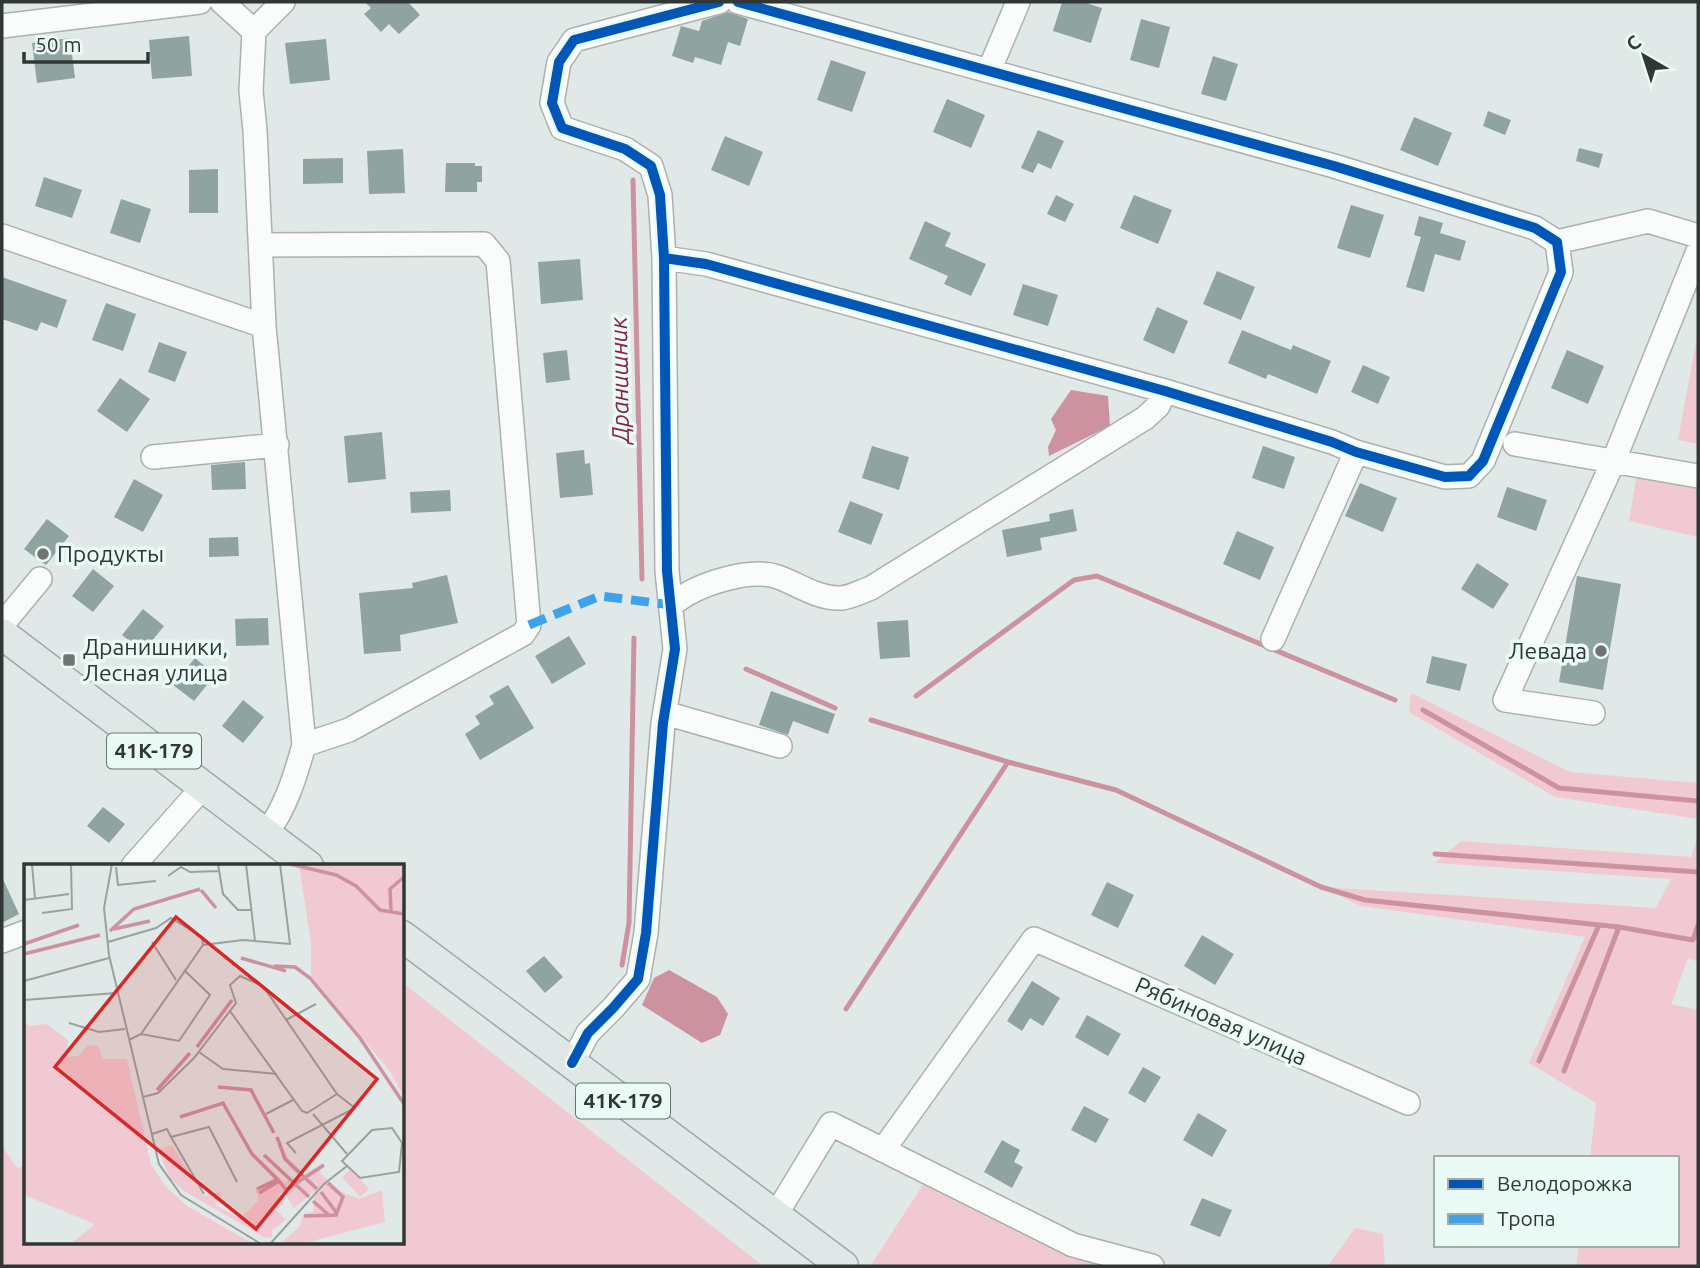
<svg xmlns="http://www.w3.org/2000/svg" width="1700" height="1268" font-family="Ubuntu,sans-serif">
  <rect width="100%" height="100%" fill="#e0e9e7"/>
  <!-- green -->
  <path fill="#f1c9d2" d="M1698,331V444L1678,440Z
    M1638,468L1698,481V537L1629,521Z
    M1411,693L1570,772L1698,783V819L1555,797L1409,712Z
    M1698,836V962L1688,958L1671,1004L1698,1010V1266H1576L1579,1245H1677V1158H1590L1596,1103L1529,1063L1585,937L1361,906L1321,887L1656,908L1671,879L1435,863L1461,841L1691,857Z
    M403,983L763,1266H2V1146L18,1169L26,1163V1242H402Z
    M924,1183L1072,1253L1121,1266H874L871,1265Z
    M1355,1228L1383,1234L1385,1266H1328Z"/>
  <!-- water -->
  <path fill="#cc92a0" d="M1071,390L1108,396L1110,426L1049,456L1048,447L1056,430L1051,419Z
    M669,970L717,997L728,1014L720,1035L702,1043L642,1005L654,978Z"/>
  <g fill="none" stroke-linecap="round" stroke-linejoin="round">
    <!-- stream -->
    <path stroke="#cc92a0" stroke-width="5" d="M633,180L642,579
      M746,669L835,708
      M916,696L1074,580L1097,576L1395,700
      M1423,710L1559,788L1698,801
      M871,720L1008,762
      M1435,854L1698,872
      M622,965L629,923L634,638
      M846,1009L1008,762L1116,790L1321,887L1365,900L1619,927
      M1539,1061L1599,925
      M1564,1071L1619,927L1693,940L1698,925"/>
  </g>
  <!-- building -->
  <path fill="#8fa4a1" d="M365,2H408L420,15L399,34L389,24L381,32L364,14L371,8Z
    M1062,2H1083L1102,8L1091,43L1053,31Z
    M728,12L748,19L740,46L728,42L721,65L695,57L693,63L672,56L681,26L699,31L702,21Z
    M1141,19L1170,27L1159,68L1130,60Z
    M189,36L192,76L152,79L149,40Z
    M70,38L75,78L37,83L32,43Z
    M326,39L330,80L290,84L285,43Z
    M1213,56L1238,64L1226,101L1201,94Z
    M831,60L866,72L852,112L817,100Z
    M947,99L985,115L971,148L933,132Z
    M1488,111L1511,120L1505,135L1483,126Z
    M1414,117L1452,133L1438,166L1400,150Z
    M1038,130L1064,141L1051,169L1038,163L1033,173L1021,168Z
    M725,136L763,152L749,186L711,170Z
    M1579,148L1603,154L1599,168L1576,161Z
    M403,149L405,193L369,194L367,151Z
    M343,158V183L303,184V159Z
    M446,163H475V166H482V182H477V192H445Z
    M218,169V213H189V170Z
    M44,177L82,190L72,218L35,206Z
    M1056,195L1074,204L1065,222L1047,214Z
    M1134,195L1172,210L1158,244L1120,228Z
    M121,199L151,209L140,243L110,233Z
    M1351,205L1384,215L1370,258L1337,248Z
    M1419,216L1443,223L1440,233L1466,241L1460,261L1435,254L1424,292L1406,287L1421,237L1414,235Z
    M925,221L951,233L945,246L986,264L971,296L944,284L948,276L909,259Z
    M580,259L583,300L541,304L538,262Z
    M1217,271L1255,287L1241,320L1203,304Z
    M2,277L67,300L57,328L41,322L37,331L2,319Z
    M1023,284L1058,295L1048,326L1013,315Z
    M106,303L136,314L123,351L92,340Z
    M1157,307L1188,321L1174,354L1143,340Z
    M1242,330L1291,350L1293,345L1331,361L1317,394L1268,374L1266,379L1228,363Z
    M159,342L187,352L175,382L148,372Z
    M567,350L570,380L546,383L543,353Z
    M1567,350L1604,366L1588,404L1551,388Z
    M1363,365L1390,377L1378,404L1351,392Z
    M120,378L150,399L127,432L97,411Z
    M382,432L386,479L348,483L344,436Z
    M872,446L909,457L899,490L862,478Z
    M1263,446L1295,457L1284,489L1252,478Z
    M584,450L585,464L590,463L593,495L560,498L556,453Z
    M245,462L246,489L212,490L211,465Z
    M134,479L163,495L143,532L114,517Z
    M1360,483L1397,498L1383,532L1345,516Z
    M1507,487L1547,500L1536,531L1497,517Z
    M450,490L451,511L411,513L410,492Z
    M850,501L883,514L871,545L838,532Z
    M1073,509L1077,531L1040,538L1042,550L1007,557L1002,530L1050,521L1049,514Z
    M47,519L69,536L46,565L24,549Z
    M1237,531L1274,547L1260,580L1223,564Z
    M238,537L239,556L209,557V538Z
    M1477,563L1509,584L1493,609L1461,589Z
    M93,569L114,586L93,612L72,596Z
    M447,575L458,623L400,635L401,651L364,654L359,593L413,588L412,583Z
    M1577,576L1621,584L1603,690L1559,682Z
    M143,609L164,626L143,652L122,635Z
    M268,618L269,645L236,646L235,619Z
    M908,620L910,657L880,659L877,622Z
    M569,636L586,664L552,684L535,656Z
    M1432,656L1467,664L1460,691L1426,683Z
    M195,658L215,675L194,701L173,685Z
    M508,685L534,728L480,760L465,734L480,724L475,716L494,704L489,696Z
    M771,691L835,714L828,734L793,721L788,735L759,725Z
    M243,700L264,717L243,743L222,726Z
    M103,807L125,824L109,843L87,826Z
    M2,877L19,914L2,923Z
    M1107,882L1134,895L1118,928L1091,915Z
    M1202,935L1234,954L1215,985L1184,966Z
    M544,956L563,977L545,993L526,971Z
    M1032,981L1060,998L1043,1026L1030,1018L1022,1031L1007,1021Z
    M1087,1015L1121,1034L1108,1056L1075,1037Z
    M1143,1067L1161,1077L1145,1103L1128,1093Z
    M1084,1106L1109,1119L1096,1143L1071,1130Z
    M1198,1113L1227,1130L1212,1157L1183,1140Z
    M1002,1140L1020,1150L1014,1162L1023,1167L1012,1188L984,1172Z
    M1202,1198L1232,1210L1220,1237L1190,1225Z"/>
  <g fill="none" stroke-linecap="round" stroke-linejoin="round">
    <defs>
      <path id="minor" d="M222,2L254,31
        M2,26L200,2
        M989,71L1018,2
        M2,236L264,326
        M1557,242L1648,221L1698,236
        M261,245L484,244L498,261L529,625L523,634L349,730L304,745
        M664,258L706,264L1165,391L1332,442L1356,452L1445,477L1469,476L1483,461L1561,272L1557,242L1535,228L1334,166L738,2
        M1515,444L1698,476
        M153,457L277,445
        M672,605C694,585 749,567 778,577C798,584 818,599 840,598C850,598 862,591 871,588L1145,418L1158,406L1165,391
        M2,625L40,579
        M1273,639L1356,452
        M665,713L780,746
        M1593,713L1505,700L1614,460L1698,251
        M266,834C286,807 295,777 304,745L264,326L255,130L251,91L254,31L283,2
        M133,866L203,787
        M2,941L26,932
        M572,1063L588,1033L613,1008L638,979L646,933L663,723L675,649L667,571L664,258L660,195L651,166L625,149L562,128L552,103L559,62L574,40L719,2
        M883,1150L1073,1245L1152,1266
        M775,1216L831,1124L883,1150L1034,939L1408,1103"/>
      <path id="major" d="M2,634L308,866
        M402,936L843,1266"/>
    </defs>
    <!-- minor casing -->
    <use href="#minor" stroke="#aab1af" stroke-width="26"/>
    <!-- major casing -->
    <use href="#major" stroke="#9aaca9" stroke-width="33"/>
    <!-- minor -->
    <use href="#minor" stroke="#fafcfb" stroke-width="23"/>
    <!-- major -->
    <use href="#major" stroke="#dfe8e6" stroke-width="30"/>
    <!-- quiet -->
    <path stroke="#3ea3eb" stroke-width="9" stroke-dasharray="18 9" stroke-linecap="butt" d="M529,625L600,596L672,605"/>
    <defs>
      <path id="cycleway" d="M664,258L706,264L1165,391L1332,442L1356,452L1445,477L1469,476L1483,461L1561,272L1557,242L1535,228L1334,166L738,2
        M572,1063L588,1033L613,1008L638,979L646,933L663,723L675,649L667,571L664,258L660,195L651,166L625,149L562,128L552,103L559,62L574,40L719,2"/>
    </defs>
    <!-- cycleway casing -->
    <use href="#cycleway" stroke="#eafbf7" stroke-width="15"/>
    <!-- cycleway -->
    <use href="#cycleway" stroke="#0057b8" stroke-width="10"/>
  </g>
  <!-- markers -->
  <g fill="#6e7573" stroke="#eafbf7" stroke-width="2.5">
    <circle cx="43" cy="554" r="7"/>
    <circle cx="1601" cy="651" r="7"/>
    <rect x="62" y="653" width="14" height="14" rx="3.5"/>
  </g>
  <g text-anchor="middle" stroke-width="7" stroke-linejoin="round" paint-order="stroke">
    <!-- shield labels -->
    <g fill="#eafbf7" stroke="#68726f" stroke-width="2">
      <rect x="107" y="733.5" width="94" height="35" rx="5"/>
      <rect x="576" y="1083.5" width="94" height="35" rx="5"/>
    </g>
    <g font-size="21" font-weight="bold" fill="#303735">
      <text x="154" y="758">41К-179</text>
      <text x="623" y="1108">41К-179</text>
    </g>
    <!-- poi labels -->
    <g font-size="23" fill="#303735" stroke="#eafbf7" text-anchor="start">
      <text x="57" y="562">Продукты</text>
      <text x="83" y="655">Дранишники,<tspan x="83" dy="26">Лесная улица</tspan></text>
      <text x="1587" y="659" text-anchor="end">Левада</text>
    </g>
    <!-- street labels -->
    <g font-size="23" fill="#303735" stroke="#eafbf7">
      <text transform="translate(1221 1021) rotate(24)" y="8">Рябиновая улица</text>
    </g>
    <!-- water labels -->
    <g font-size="24" font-style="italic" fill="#8b2246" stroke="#eafbf7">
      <text transform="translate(620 380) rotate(-91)" y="8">Дранишник</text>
    </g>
  </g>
  <!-- overview -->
  <g transform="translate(24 864)">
    <rect width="380" height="380" fill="#e0e9e7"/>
    <path d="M275,0H380V233L365,206L287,112V79ZM0,156L5,162L22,160L44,176L43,193L55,192L64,181L74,182L79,195H103L127,300L141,322L163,342L230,380H47L71,360L0,331ZM253,270L264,294L280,310L299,299L296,309L318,328L335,335L358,326L361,358L277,380H256L276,362L279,350L289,348L291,327L270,344L260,328L254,331L260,340L252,345L262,356L248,366V374L240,373L160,327L146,314L134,286L148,281L180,332L195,328L198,331L191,341L216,354L235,336L231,325L250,315L224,284L261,318L265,316L239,292L270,316L275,313L260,296ZM327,305L345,325L336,333L318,313Z" fill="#f1c9d2"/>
    <path fill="none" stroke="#cc92a0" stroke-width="3.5" d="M266,0L312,11L332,22L356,46L380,50M177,26L192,44M367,47L366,25L380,13M90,65L126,57M86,67L110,45L176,25M0,80L55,61M0,90L76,71M217,94L262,107M250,102L271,103L286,114L336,174L380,240M173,183L208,136M194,223L227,226L250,269M133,226L166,189M156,253L199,239L228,290L255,317M253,273L261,295L293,325M240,291L285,333M233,325L252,316M297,328L312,348M235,329L255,317L262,326L300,301M289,337L306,352M280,352L312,351L319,333L304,319"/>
    <path fill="none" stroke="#9aa2a0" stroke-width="2" d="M8,0L11,35M83,0H117M88,0L80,44L85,91L135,300L157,331L237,380M194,0L199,30L214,46H227M222,0L231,77M92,3L94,21L132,17M144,12L157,3L166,8L195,7M0,36L45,30M18,49L48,45L47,0M84,78L132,64L147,54L178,73L179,81M128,78L152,116M0,117L85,94M0,136L92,129M206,147L278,247L283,249L313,230M262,156L292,140M45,159L75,168L101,165M117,170L155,177L186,131L160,106M105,176L117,170L179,81L219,76L266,80L256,0M175,188L199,205L253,210M119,233L134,229L170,194L212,139L206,121L216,112L239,122L313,230L331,244L263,279L272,289M242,250L269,236M289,250L323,290M368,264L378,279L375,308L336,314L318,297L348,266ZM128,270L143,265L147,273L185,263L213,318M147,273L180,330M246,380L300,320L323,302"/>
    <path fill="#d62828" fill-opacity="0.15" stroke="#d62828" stroke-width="3.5" d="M152,53L353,215L232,365L31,203Z"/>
    <rect width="380" height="380" fill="none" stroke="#303735" stroke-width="3.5"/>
  </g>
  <!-- border -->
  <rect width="1700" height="1268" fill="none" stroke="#303735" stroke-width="7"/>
  <!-- legend -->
  <rect x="1434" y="1156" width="245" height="91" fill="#eafbf7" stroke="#a0ada9" stroke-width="2"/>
  <rect x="1448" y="1179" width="35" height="10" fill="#0057b8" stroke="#a0ada9" stroke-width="2"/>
  <text x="1497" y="1191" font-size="21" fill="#303735">Велодорожка</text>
  <rect x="1448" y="1214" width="35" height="10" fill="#3ea3eb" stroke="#a0ada9" stroke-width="2"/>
  <text x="1497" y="1226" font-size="21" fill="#303735">Тропа</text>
  <!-- north arrow -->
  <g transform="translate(1644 56) rotate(321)" stroke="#eafbf7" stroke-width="5" paint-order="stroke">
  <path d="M0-5L12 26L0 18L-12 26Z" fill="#303735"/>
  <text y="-10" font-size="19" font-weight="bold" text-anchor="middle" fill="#303735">С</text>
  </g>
  <!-- scale -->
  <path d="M24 52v10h124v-10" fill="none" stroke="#303735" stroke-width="3.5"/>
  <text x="35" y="52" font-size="21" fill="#303735" stroke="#eafbf7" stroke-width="5" paint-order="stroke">50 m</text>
</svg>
